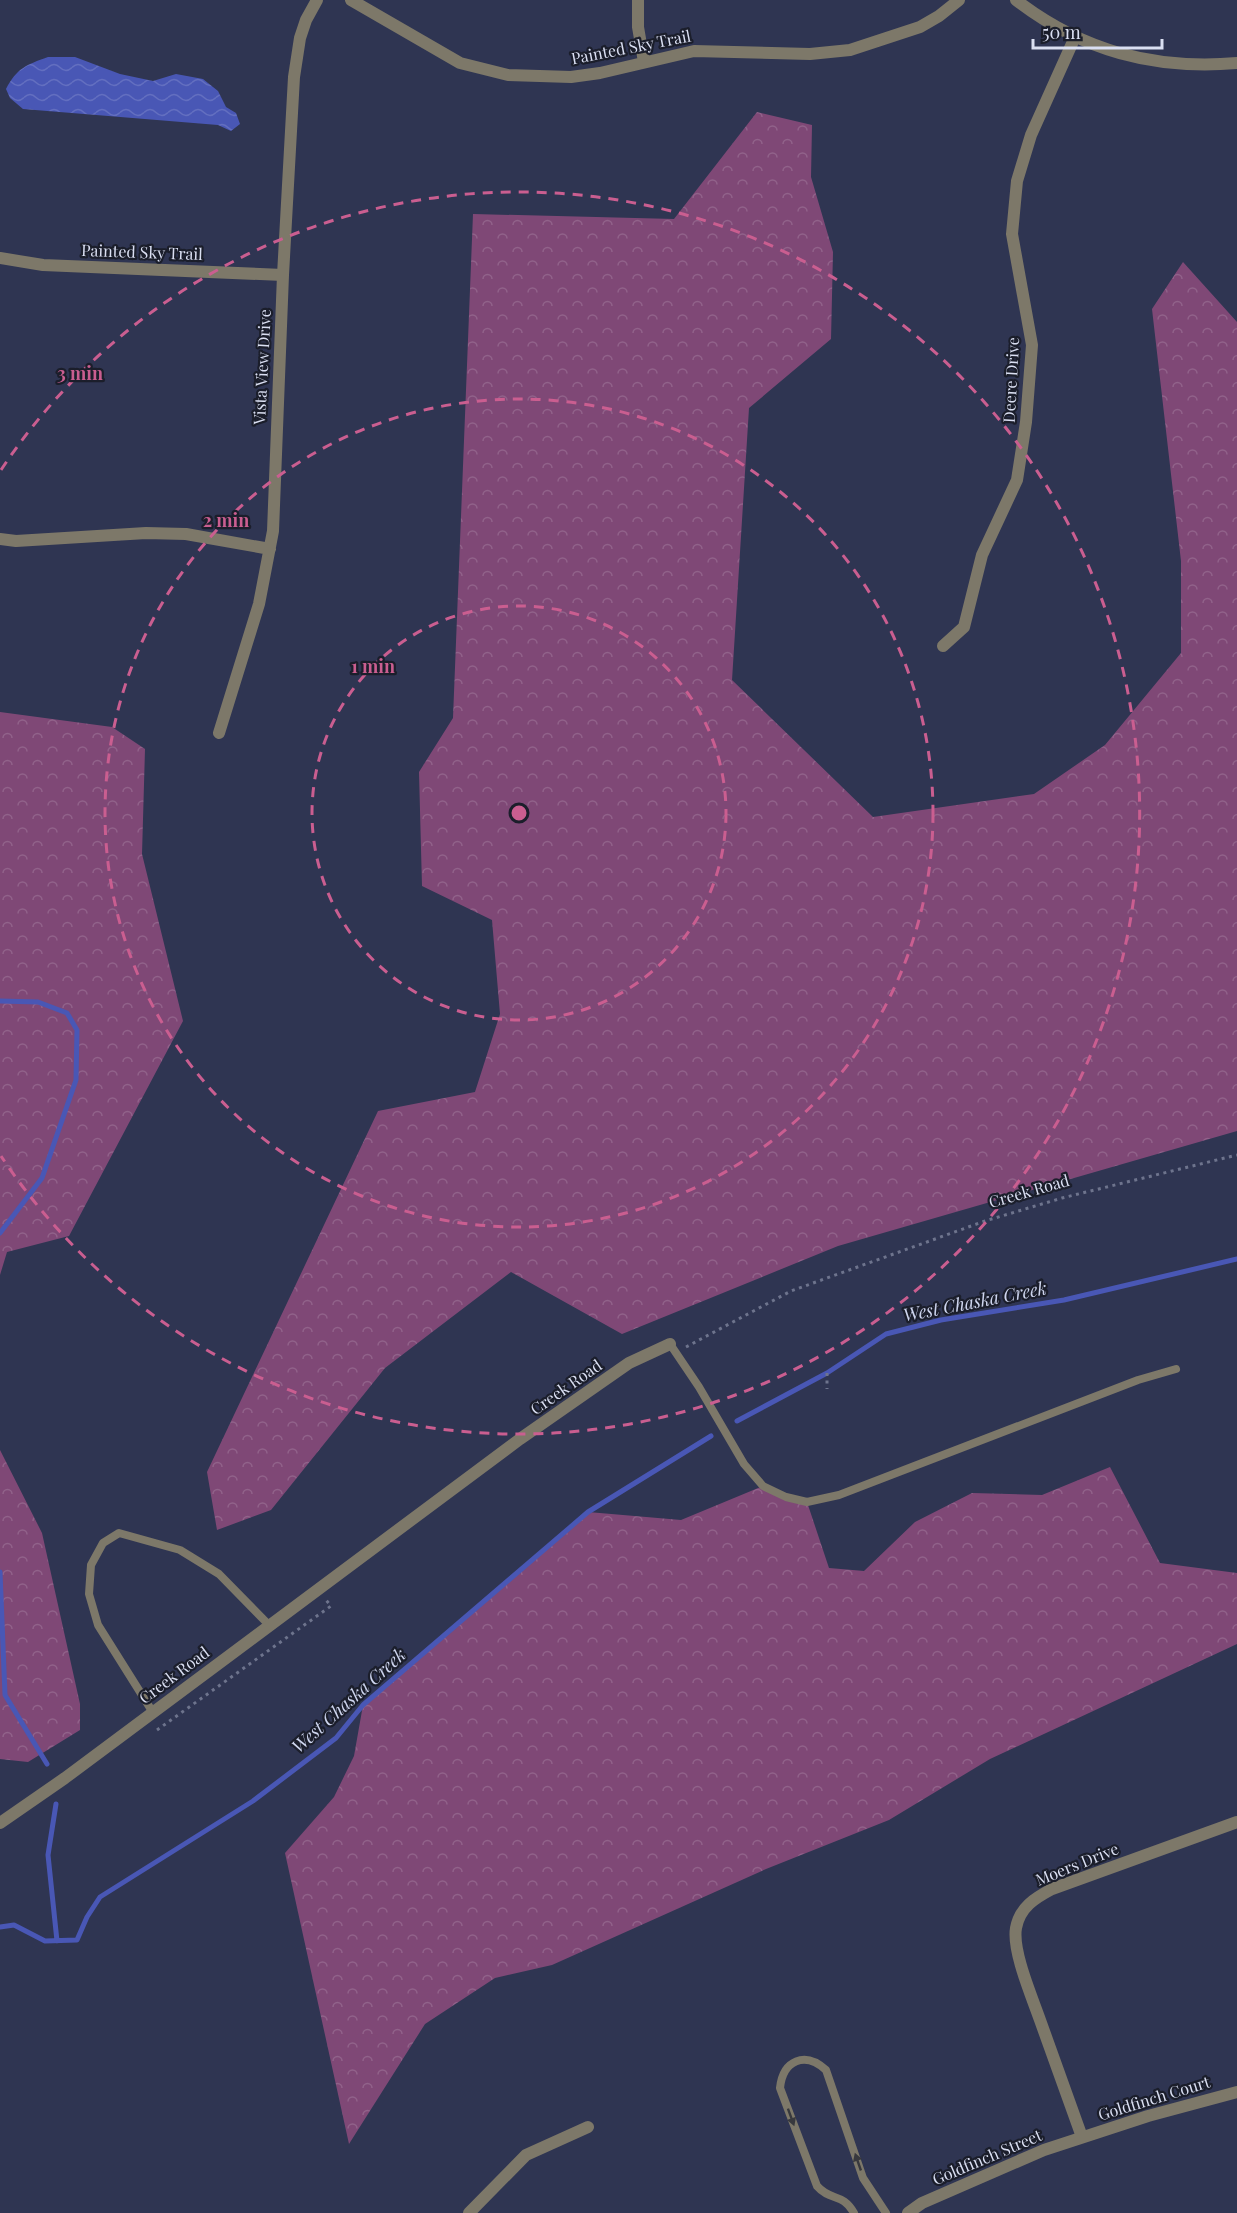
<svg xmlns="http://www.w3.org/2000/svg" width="1237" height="2213" font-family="'Playfair Display',serif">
  <defs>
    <pattern id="forest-crowns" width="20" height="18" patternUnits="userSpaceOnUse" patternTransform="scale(1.5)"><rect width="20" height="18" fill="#7f4876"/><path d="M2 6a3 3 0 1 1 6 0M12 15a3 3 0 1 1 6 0" fill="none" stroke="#91628a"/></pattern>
    <pattern id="water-waves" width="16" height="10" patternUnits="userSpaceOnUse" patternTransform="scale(1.5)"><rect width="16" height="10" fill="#4957b5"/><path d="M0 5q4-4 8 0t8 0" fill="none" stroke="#636fc0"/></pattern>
  </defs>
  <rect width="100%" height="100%" fill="#2f3552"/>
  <!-- forest -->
  <path fill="url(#forest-crowns)" d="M757,112L812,125L811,177L833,252L831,339L749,408L732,680L873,817L1034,794L1105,745L1181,653V561L1152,309L1183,262L1237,322V1131L838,1246L622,1334L511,1272L385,1368L271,1510L217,1530L207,1472L378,1111L475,1092L500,1014L492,920L422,886L419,772L453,718L473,214L674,219Z
    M0,712L112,727L145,749L142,854L183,1021L69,1236L7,1252L0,1275Z
    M0,1450L42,1533L80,1704V1730L28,1762L0,1759Z
    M1110,1467L1160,1563L1237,1573V1644L990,1759L889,1820L766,1869L552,1965L495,1978L425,2024L349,2144L285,1853L334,1797L354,1756L363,1705L588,1512L681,1520L763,1486L807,1502L829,1568L864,1571L915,1522L972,1493L1042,1495Z"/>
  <!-- water -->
  <path fill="url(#water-waves)" d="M48,57H75L120,74L153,81L176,74L203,79L218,91L226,107L236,113L240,124L231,131L218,125L23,109L10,98L6,89C17,68 26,65 48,57Z"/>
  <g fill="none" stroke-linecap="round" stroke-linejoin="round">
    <!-- stream -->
    <path stroke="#4957b5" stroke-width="5" d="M0,1001L38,1002L67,1013L77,1030L76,1080L42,1178L0,1233
      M737,1421L827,1373L886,1334L941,1320L1064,1300L1237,1259
      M0,1572L5,1695L47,1764
      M56,1804L48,1855L57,1941
      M0,1927L14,1925L45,1941L77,1940L87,1917L100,1897L253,1801L336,1738L363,1705L588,1512L711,1436"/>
    <!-- path -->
    <path stroke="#6e748d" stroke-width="3" stroke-dasharray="3 4.5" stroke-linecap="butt" d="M686,1347L791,1291L985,1221L1062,1198L1237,1155
      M827,1373V1389
      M157,1730L331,1606L326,1600"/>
    <!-- service -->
    <path stroke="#7d7869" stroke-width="8" d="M670,1344L699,1387L744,1464L763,1486L786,1497L807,1502L839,1495L1138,1380L1176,1369
      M152,1711L98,1625L89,1594L91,1565L103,1543L119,1533L180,1550L219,1574L269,1625
      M854,2213C842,2192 831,2202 817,2186L780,2088C783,2060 805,2051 826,2070L863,2178L886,2213"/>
    <!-- minor -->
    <path stroke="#7d7869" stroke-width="12" d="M351,0L460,63L508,75L571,77L600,73L694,51L810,54L850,50L920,27L939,16L959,0
      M638,0V27L644,62
      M1016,0C1082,51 1154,70 1237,63
      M0,258L43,265L283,275
      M0,539L16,541L146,533L186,534L270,549
      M943,646L964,627L982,555L1017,480L1026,422L1032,345L1012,234L1017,181L1031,135L1075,37
      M219,733L259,604L273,531L283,275L294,77L300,38L306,20L317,0
      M0,1823L65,1778L520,1439L629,1363L670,1344
      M1082,2137C1068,2098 1054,2059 1040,2020C1032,1997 1012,1951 1016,1928C1020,1907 1035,1898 1052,1889L1237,1822
      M469,2213L526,2155L588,2127
      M908,2213L922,2203L1044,2150L1148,2116L1237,2092"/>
  </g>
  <!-- one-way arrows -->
  <defs><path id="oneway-solid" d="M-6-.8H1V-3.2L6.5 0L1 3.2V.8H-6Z" transform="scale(1.5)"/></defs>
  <g fill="#38393e">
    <use href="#oneway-solid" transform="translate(791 2117) rotate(70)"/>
    <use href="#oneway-solid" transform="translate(858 2162) rotate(-109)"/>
  </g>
  <!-- distance rings -->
  <g fill="none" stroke="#ca5e90" stroke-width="3" stroke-dasharray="10 8">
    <circle cx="519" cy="813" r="207"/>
    <circle cx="519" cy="813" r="414"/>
    <path d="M1 470A621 621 0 1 1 1 1156"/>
  </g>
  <g text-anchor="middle" stroke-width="4.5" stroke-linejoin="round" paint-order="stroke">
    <!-- street labels -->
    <g font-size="16" fill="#dadff2" stroke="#1b1e2b">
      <text transform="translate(631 47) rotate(-11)" y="6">Painted Sky Trail</text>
      <text transform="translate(142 252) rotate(2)" y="6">Painted Sky Trail</text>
      <text transform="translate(262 367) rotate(-87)" y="6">Vista View Drive</text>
      <text transform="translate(1011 380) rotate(-87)" y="6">Deere Drive</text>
      <text transform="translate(1029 1191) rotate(-16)" y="6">Creek Road</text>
      <text transform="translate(566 1387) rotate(-35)" y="6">Creek Road</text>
      <text transform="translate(174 1675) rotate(-37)" y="6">Creek Road</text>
      <text transform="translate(1077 1864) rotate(-22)" y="6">Moers Drive</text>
      <text transform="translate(1154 2098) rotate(-17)" y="6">Goldfinch Court</text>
      <text transform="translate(987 2157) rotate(-23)" y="6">Goldfinch Street</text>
    </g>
    <!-- water labels -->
    <g font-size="18" font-style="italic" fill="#ced5ee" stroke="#1b1e2b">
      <text transform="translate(975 1302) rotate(-11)" y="6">West Chaska Creek</text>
      <text transform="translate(349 1701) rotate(-42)" y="6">West Chaska Creek</text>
    </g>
  </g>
  <circle cx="519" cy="813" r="9" fill="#ca5e90" stroke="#1b1e2b" stroke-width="3"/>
  <g font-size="18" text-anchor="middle" font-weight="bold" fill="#ca5e90" stroke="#1b1e2b" stroke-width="4.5" stroke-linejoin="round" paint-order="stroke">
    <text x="80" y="380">3 min</text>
    <text x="226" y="527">2 min</text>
    <text x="373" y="673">1 min</text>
  </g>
  <!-- scale -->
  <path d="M1033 39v9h129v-9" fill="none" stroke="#dadff2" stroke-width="3"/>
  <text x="1042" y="39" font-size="18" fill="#dadff2" stroke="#1b1e2b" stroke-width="4.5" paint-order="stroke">50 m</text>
</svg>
